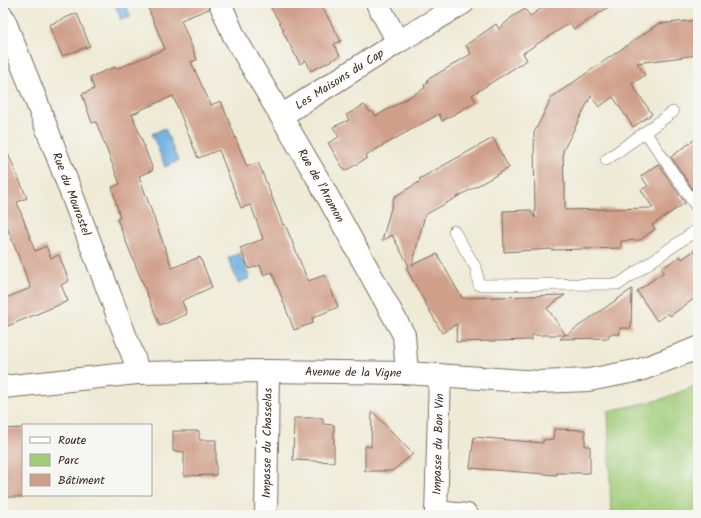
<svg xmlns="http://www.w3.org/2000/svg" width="701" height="518" font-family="Kalam,sans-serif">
  <rect width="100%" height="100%" fill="#f6f6f2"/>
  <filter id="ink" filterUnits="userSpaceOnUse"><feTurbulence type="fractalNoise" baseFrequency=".025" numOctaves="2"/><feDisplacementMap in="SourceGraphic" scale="8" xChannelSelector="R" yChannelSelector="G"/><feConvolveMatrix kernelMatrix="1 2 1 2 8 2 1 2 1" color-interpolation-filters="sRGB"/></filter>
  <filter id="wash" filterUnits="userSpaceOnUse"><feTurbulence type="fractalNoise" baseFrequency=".012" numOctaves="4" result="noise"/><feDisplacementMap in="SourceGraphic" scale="16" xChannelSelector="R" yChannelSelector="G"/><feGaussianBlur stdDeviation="0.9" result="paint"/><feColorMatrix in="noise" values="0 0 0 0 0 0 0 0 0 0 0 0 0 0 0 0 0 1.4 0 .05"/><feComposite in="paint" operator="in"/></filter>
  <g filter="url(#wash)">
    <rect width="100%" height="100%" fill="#eeead5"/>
    <!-- green -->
    <path fill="#a1cc79" stroke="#6e7b4c" d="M698,385V515H611L608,411L659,400Z"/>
    <!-- water -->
    <path fill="#6caee0" stroke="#546c7f" d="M114,3H132L126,6L131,17L121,20Z
      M165,128L178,161L165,167L152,134Z
      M240,253L250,278L238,283L228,258Z"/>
    <g id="blocks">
      <!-- building -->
      <path fill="#d09f89" d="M146,3H208L209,9L181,20L197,60L191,62L211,105L221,101L247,167L258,162L283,225L285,224L308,281L325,275L338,307L312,318L313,323L294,330L272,272L264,275L260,265L249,269L240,248L263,239L251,205L241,208L219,150L198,158L173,96L140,110V111L132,114L153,170L139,176L172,268L200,257L212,287L182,301L187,314L160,326L117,219L120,218L112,187L120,184L96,122L92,123L82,94L94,89L90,77L115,67L116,69L165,49Z
        M268,3H320L341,41L334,44L340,56L311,71L306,60L300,64L282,30H284Z
        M550,3H615L574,29L570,23L523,53L527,60L472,95L476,102L442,121L439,114L366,155L367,158L345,171L328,143L339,137L333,127L349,120L346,115L364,105L370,112L372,111L376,116L425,88L424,85L428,82L427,80L471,54L466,45L496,24L499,29L512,17L525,9L530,16Z
        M77,13L90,46L62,56L49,25Z
        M698,20V55L637,63L645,75L632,84L652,114L633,127L613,97L599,107L591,96L563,151L564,183H565V210L653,208L641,190L648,186L641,176L658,164L685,203L652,225L655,229L640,240L621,241V248L551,250V249L504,252L503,211L530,210L535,218L534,133L552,97L658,24Z
        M698,137V194L697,195L671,157Z
        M493,138L509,168L425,215L412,265L437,254L462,298L565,295L547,308L566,335L632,289L631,328H620V334H609V338L560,339L565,335H532V340L456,342L457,324L442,333L406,268L409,266L392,235L382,241L394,197L421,181L419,179Z
        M3,142L27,198L17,202L35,251L46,246L51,258L59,255L69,281L61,285L68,301L3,328V299L31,288L3,217Z
        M698,248V296L670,316L668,313L657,321L637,291L664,272L661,269L680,256L682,259Z
        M372,411L413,454L392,471H365V446L371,447Z
        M294,418H323V424L334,425V462L293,460Z
        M23,428V497H6L5,488H3V429Z
        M554,429L585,430V446H590V473H557V475L470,468L474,437L543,443V440L553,439Z
        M173,431H199V440H216V475L184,476V452L173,451Z"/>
    </g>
  </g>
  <g filter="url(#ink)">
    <use href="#blocks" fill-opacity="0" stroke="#7a6d5e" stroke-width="1"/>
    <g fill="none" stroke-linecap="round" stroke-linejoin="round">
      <defs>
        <path id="lane" d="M646,133L698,209
          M606,160L673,112
          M454,231L476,268L479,285L619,284L698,229"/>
        <g id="street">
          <path id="s1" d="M220,3L234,36L318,179L404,335L407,373"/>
          <path d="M377,3L398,42"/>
          <path id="s2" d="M3,17L36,100L135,361L137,373"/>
          <path id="s3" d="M281,116L398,42L463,3"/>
          <path id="s4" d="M3,387L137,373L268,371L407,373L539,382L589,380L640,370L698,348"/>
          <path d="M436,512L467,515"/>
          <path id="s5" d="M266,515L268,371"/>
          <path id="s6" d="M436,515L440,375"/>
        </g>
      </defs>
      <!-- lane casing -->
      <use href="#lane" stroke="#7a6d5e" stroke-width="12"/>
      <!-- street casing -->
      <use href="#street" stroke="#7a6d5e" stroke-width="24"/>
      <!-- lane -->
      <use href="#lane" stroke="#fff" stroke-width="11"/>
      <!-- street -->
      <use href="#street" stroke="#fff" stroke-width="22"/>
    </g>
  </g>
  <g text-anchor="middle" stroke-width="3.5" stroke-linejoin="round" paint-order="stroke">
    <!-- street labels -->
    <g font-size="12" fill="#3b2a1e" stroke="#f6f6f2">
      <text dy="4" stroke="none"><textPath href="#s3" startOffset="69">Les Maisons du Cap</textPath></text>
      <text dy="4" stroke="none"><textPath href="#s1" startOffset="209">Rue de l'Aramon</textPath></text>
      <text dy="4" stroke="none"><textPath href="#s2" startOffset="190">Rue du Mourastel</textPath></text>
      <text dy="4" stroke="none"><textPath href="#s4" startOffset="351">Avenue de la Vigne</textPath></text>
      <text dy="4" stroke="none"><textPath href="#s5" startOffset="72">Impasse du Chasselas</textPath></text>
      <text dy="4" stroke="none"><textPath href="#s6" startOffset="71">Impasse du Bon Vin</textPath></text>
    </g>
  </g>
  <!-- margin -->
  <rect width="701" height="518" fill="none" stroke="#f6f6f2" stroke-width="16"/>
  <!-- legend -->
  <rect x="22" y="424" width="130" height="72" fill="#f6f6f2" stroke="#aba49d"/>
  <rect x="30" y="437" width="20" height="6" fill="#ffffff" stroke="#aba49d"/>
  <text x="58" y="444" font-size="12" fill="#3b2a1e">Route</text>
  <rect x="30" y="454" width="20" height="12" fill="#a1cc79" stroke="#aba49d"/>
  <text x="58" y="464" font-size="12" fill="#3b2a1e">Parc</text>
  <rect x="30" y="474" width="20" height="12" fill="#d09f89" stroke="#aba49d"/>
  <text x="58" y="484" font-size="12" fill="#3b2a1e">Bâtiment</text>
</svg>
